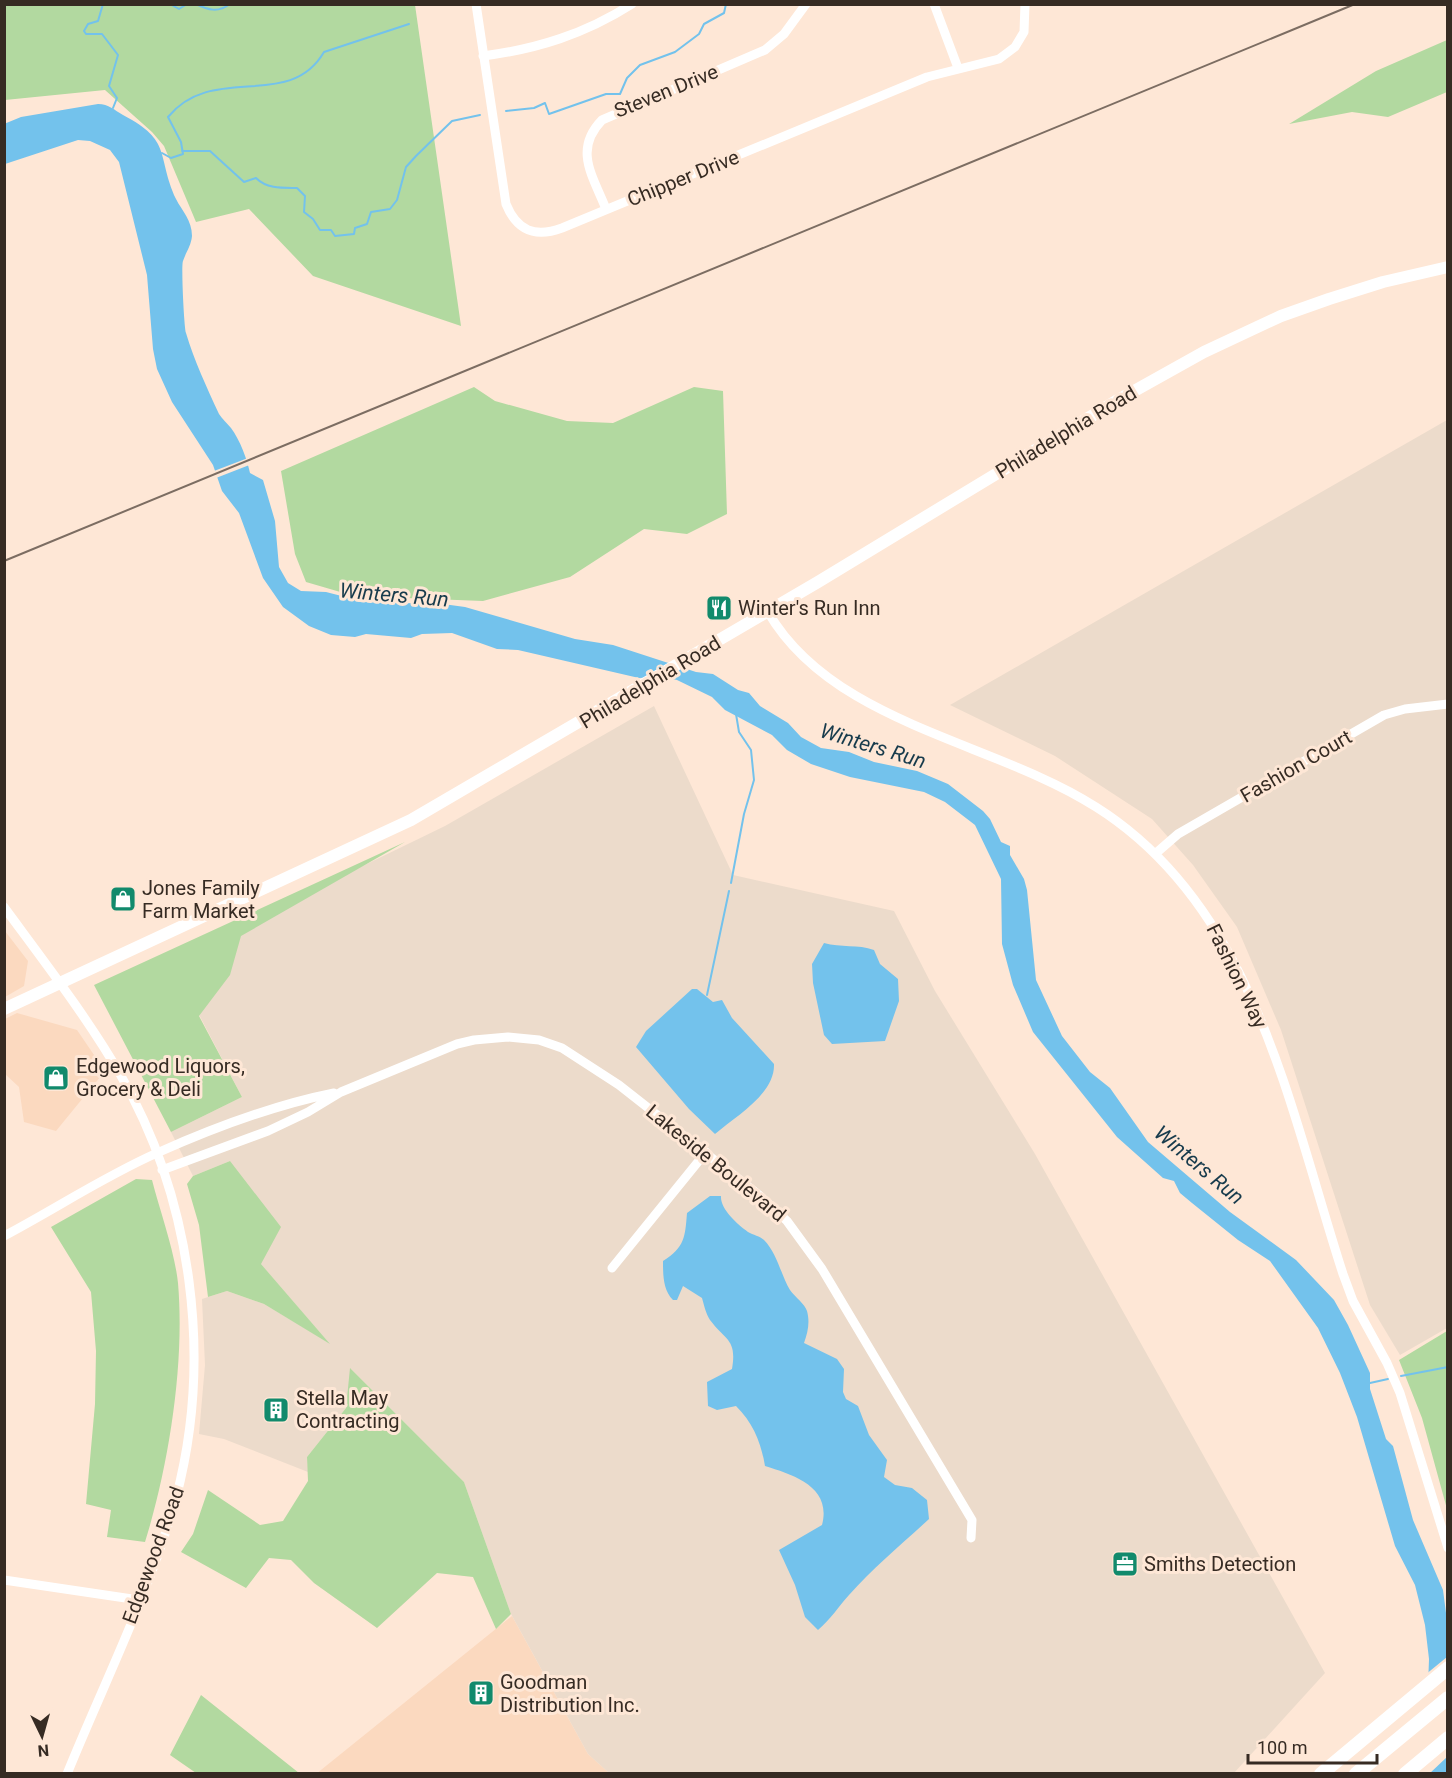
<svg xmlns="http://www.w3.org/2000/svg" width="1452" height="1778" font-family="Roboto,sans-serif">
  <rect width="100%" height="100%" fill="#fee7d6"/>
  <!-- built -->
  <path fill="#fbd9bf" d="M5,931L28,961L24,986L5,997Z
    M17,1013L77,1030L105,1071L56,1131L24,1122L19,1087L5,1074V1019Z
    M512,1616L588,1754L609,1773L316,1774Z"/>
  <!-- industrial -->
  <path fill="#ecdbcb" d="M1447,420V1328L1400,1355L1370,1305L1281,1030L1237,927L1193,865L1152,819L1055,756L950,705Z
    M654,706L733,875L894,911L935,991L1035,1154L1325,1673L1234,1773H609L588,1754L511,1614L464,1482L351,1369L346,1408L307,1457L308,1472L224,1439L199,1434L205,1365L202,1299L227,1291L264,1304L328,1342L260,1263L230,1161L193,1176L171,1132L242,1097L195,1007L243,924L445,826Z"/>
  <!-- green -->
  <path fill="#b2d9a0" d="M5,4L415,5L461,326L313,276L249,209L196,222L164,146L152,132L105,90L5,100Z
    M1447,40V92L1388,117L1352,112L1289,124L1376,71Z
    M474,387L495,401L567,421L613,423L694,387L723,391L727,514L687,534L644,529L570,577L483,601L354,596L306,582L295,554L281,471Z
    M405,842L241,936L230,975L199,1016L242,1097L171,1132L94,985Z
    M230,1161L281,1227L261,1264L330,1344L264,1304L227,1291L208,1297L199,1225L187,1184L193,1176Z
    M136,1179L152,1180C160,1211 175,1253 178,1283C185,1363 169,1465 145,1542L107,1537L111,1510L86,1504L95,1404L96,1351L91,1292L51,1227Z
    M1447,1331V1509L1422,1418L1399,1360Z
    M350,1368L464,1482L511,1614L496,1629L473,1577L437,1573L377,1628L314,1583L291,1560L269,1558L246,1588L181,1552L193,1534L208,1490L260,1525L283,1521L308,1481L307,1457L346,1408Z
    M201,1695L299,1773H196L170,1755Z"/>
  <!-- water -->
  <path fill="#73c2ec" d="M98,104C109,104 114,110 123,115C173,141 156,155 176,199C182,211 192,220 192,236C191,246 186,252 183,261C181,265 184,326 186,333C194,360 207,388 219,414C222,419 227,423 231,428C240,440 247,459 250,473L263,480L275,521L279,567L288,583L301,591L326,592L365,602L443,604L465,607L575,639L613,645L696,672L713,674L738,690L749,693L760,706L788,723L801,737L821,748L849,752L874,762L917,771L948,784L983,811L990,819L1001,842L1010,846V855L1024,879L1027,890L1036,980L1062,1036L1090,1072L1110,1088L1148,1142L1230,1212L1296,1260L1334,1300L1348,1325L1370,1373V1389L1386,1439L1393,1446L1413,1520L1443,1590L1446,1613L1447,1773H1425L1429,1659L1425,1625L1415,1585L1395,1546L1357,1417L1340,1373L1318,1328L1270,1261L1238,1240L1192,1203L1180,1193L1174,1181L1163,1178L1117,1137L1033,1032L1013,985L1002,944L1001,879L975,825L945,802L924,792L850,777L811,764L787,750L772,735L725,710L712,697L677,680L664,677L639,678L518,650L497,649L452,633L422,634L411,638L366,634L355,637L331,635L309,626L283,607L263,578L239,513L222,491L213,465L172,402L157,369L153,349L147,275L119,162L110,150L90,141L78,140L5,164L4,124L21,117Z
    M824,943C841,948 858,944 874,950L880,964L898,979L899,1001L885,1041L832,1044L824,1035L813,983L812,964Z
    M692,989H697L713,1002L722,1000L732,1018L774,1064C775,1094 736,1116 715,1134L689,1109L636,1047L646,1031Z
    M710,1196H721C720,1209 737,1224 748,1232C753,1235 760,1236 764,1240C777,1253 781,1275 790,1290C795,1297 805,1304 807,1311C810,1322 808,1332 804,1343L837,1359L844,1369L843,1392L846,1399L858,1406L869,1435L887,1460L884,1477L895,1485L912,1488L927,1500L929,1519C902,1544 873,1568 849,1595C838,1607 831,1619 818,1630L805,1617L795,1585L779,1550L822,1525C832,1487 794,1475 765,1466C761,1442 753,1423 736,1406L717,1410L708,1406L707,1382L732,1369C737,1339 726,1341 710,1320C706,1314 704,1305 702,1298L683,1286L677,1300H673C663,1290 663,1275 663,1261C685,1247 685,1237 687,1213Z"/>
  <!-- pier -->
  <path fill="#fee7d6" d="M248,458L252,464L216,478L214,471Z
    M1447,1657V1757L1429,1774H1422L1425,1675Z"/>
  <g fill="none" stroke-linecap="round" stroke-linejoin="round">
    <!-- stream -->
    <path stroke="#73c2ec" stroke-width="2" d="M103,4L98,21L88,24L84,31L86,34H102L118,55L109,86L117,98L113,108
      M170,4L179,9L187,4
      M196,4C208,10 218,13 230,4
      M254,4H263
      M506,111L534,108L545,103L549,114L606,94H620L627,78L640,65L675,52L699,34L704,24L724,13L726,4
      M182,151H210L244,182L256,178C267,189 282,188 297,188L305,196L304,212L313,219L320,230H331L335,236L354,234L355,228L367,224L371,212L390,209L397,200L406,167L416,156L452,121L480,115
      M162,153L171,158L183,154L181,142L168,117C213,62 289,112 324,52L409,24
      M731,883L744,814L754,780L751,750L739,732L736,714
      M707,995L729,891
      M1401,1376L1448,1367
      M1370,1383L1388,1379"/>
    <!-- minor -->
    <path stroke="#fff" stroke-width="9" d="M476,4L506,204C517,231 535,238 562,228L927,77L999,59L1015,47L1024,32L1025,4
      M934,4L958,68
      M483,56C537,49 585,34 632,4
      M606,209C593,176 573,150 602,120L765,50L784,34L806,4
      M768,612C833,724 993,741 1096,807C1255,907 1289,1108 1343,1274L1353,1301L1387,1363L1400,1393L1448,1548
      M1155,854L1178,834L1384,715L1405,709L1448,704
      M4,907C43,960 87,1017 120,1074C192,1199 213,1358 176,1498C150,1592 104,1683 67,1774
      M162,1170L268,1131L308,1112L341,1092L457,1044L474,1040L508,1037L539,1040L562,1048L619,1085L759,1195L787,1221L822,1269L972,1520L971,1538
      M4,1236C55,1209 105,1176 157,1153C213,1128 274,1105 334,1093
      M612,1268L706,1152
      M4,1580L139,1600"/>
    <!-- major -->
    <path stroke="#fff" stroke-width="12" d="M4,1009L411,820L818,582L1118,400L1204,352L1281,316L1329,299L1383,282L1448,267"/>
    <!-- highway -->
    <path stroke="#fff" stroke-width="14" d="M1321,1774L1448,1668
      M1356,1774L1448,1698
      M1405,1774L1448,1738"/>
    <!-- rail -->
    <path stroke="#7c6d62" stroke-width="2" d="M4,561L1355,4"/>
  </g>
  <!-- icons -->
  <defs>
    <symbol id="restaurant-square" viewBox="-11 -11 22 22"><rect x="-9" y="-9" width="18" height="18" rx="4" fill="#118a6c" stroke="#fee7d6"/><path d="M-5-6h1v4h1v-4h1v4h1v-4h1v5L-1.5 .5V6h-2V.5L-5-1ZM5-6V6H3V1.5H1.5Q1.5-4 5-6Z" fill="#fff"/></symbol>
    <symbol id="shop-square" viewBox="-11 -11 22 22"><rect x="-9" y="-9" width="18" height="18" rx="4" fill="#118a6c" stroke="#fee7d6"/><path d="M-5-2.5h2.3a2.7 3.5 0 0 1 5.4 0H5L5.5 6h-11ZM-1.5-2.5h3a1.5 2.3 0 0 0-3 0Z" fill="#fff"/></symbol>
    <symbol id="building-square" viewBox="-11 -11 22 22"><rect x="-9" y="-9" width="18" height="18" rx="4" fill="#118a6c" stroke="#fee7d6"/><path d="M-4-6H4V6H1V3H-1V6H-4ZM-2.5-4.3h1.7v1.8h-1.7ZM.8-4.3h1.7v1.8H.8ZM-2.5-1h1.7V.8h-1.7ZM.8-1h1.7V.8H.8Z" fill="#fff"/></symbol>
    <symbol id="office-square" viewBox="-11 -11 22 22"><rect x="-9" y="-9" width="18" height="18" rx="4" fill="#118a6c" stroke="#fee7d6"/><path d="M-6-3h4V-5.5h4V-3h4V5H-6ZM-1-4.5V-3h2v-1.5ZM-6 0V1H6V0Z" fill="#fff"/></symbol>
  </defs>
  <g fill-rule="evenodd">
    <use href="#restaurant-square" x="704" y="593" width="30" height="30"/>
    <use href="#shop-square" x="108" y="884" width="30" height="30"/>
    <use href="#shop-square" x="41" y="1063" width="30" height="30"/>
    <use href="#building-square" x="261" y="1395" width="30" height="30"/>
    <use href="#office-square" x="1110" y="1549" width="30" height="30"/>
    <use href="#building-square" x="466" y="1678" width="30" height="30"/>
  </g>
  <g text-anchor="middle" stroke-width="6" stroke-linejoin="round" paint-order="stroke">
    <!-- street labels -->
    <g font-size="20" fill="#362b23" stroke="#fee7d6">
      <text transform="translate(666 91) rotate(-22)" y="7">Steven Drive</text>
      <text transform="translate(683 178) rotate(-22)" y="7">Chipper Drive</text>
      <text transform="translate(1066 432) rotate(-31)" y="7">Philadelphia Road</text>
      <text transform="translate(650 682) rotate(-31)" y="7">Philadelphia Road</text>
      <text transform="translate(1296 766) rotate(-30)" y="7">Fashion Court</text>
      <text transform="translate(1237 976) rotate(64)" y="7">Fashion Way</text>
      <text transform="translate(716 1163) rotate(39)" y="7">Lakeside Boulevard</text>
      <text transform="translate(153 1555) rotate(-70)" y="7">Edgewood Road</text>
    </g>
    <!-- poi labels -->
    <g font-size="20" fill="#362b23" stroke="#fee7d6" text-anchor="start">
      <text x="738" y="615">Winter's Run Inn</text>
      <text x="142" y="895">Jones Family<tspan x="142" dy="23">Farm Market</tspan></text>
      <text x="76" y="1073">Edgewood Liquors,<tspan x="76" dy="23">Grocery &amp; Deli</tspan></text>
      <text x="296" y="1405">Stella May<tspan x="296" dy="23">Contracting</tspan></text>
      <text x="1144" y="1571">Smiths Detection</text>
      <text x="500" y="1689">Goodman<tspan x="500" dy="23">Distribution Inc.</tspan></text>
    </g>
    <!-- water labels -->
    <g font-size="21" font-style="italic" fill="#173b4c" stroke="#fee7d6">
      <text transform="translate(394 595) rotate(5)" y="7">Winters Run</text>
      <text transform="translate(873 746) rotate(17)" y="7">Winters Run</text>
      <text transform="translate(1199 1165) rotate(40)" y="7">Winters Run</text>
    </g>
  </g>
  <!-- border -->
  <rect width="1452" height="1778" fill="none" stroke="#362b23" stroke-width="12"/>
  <!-- north arrow -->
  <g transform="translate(42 1736) rotate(175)" stroke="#fee7d6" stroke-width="4.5" paint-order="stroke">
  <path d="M0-4.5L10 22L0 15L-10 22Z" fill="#362b23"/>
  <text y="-9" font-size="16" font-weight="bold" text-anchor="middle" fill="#362b23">N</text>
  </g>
  <!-- scale -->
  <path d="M1248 1754v9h129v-9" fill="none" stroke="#362b23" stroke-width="3"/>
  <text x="1257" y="1754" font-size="18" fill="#362b23" stroke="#fee7d6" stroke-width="4.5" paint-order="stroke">100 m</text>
</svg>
